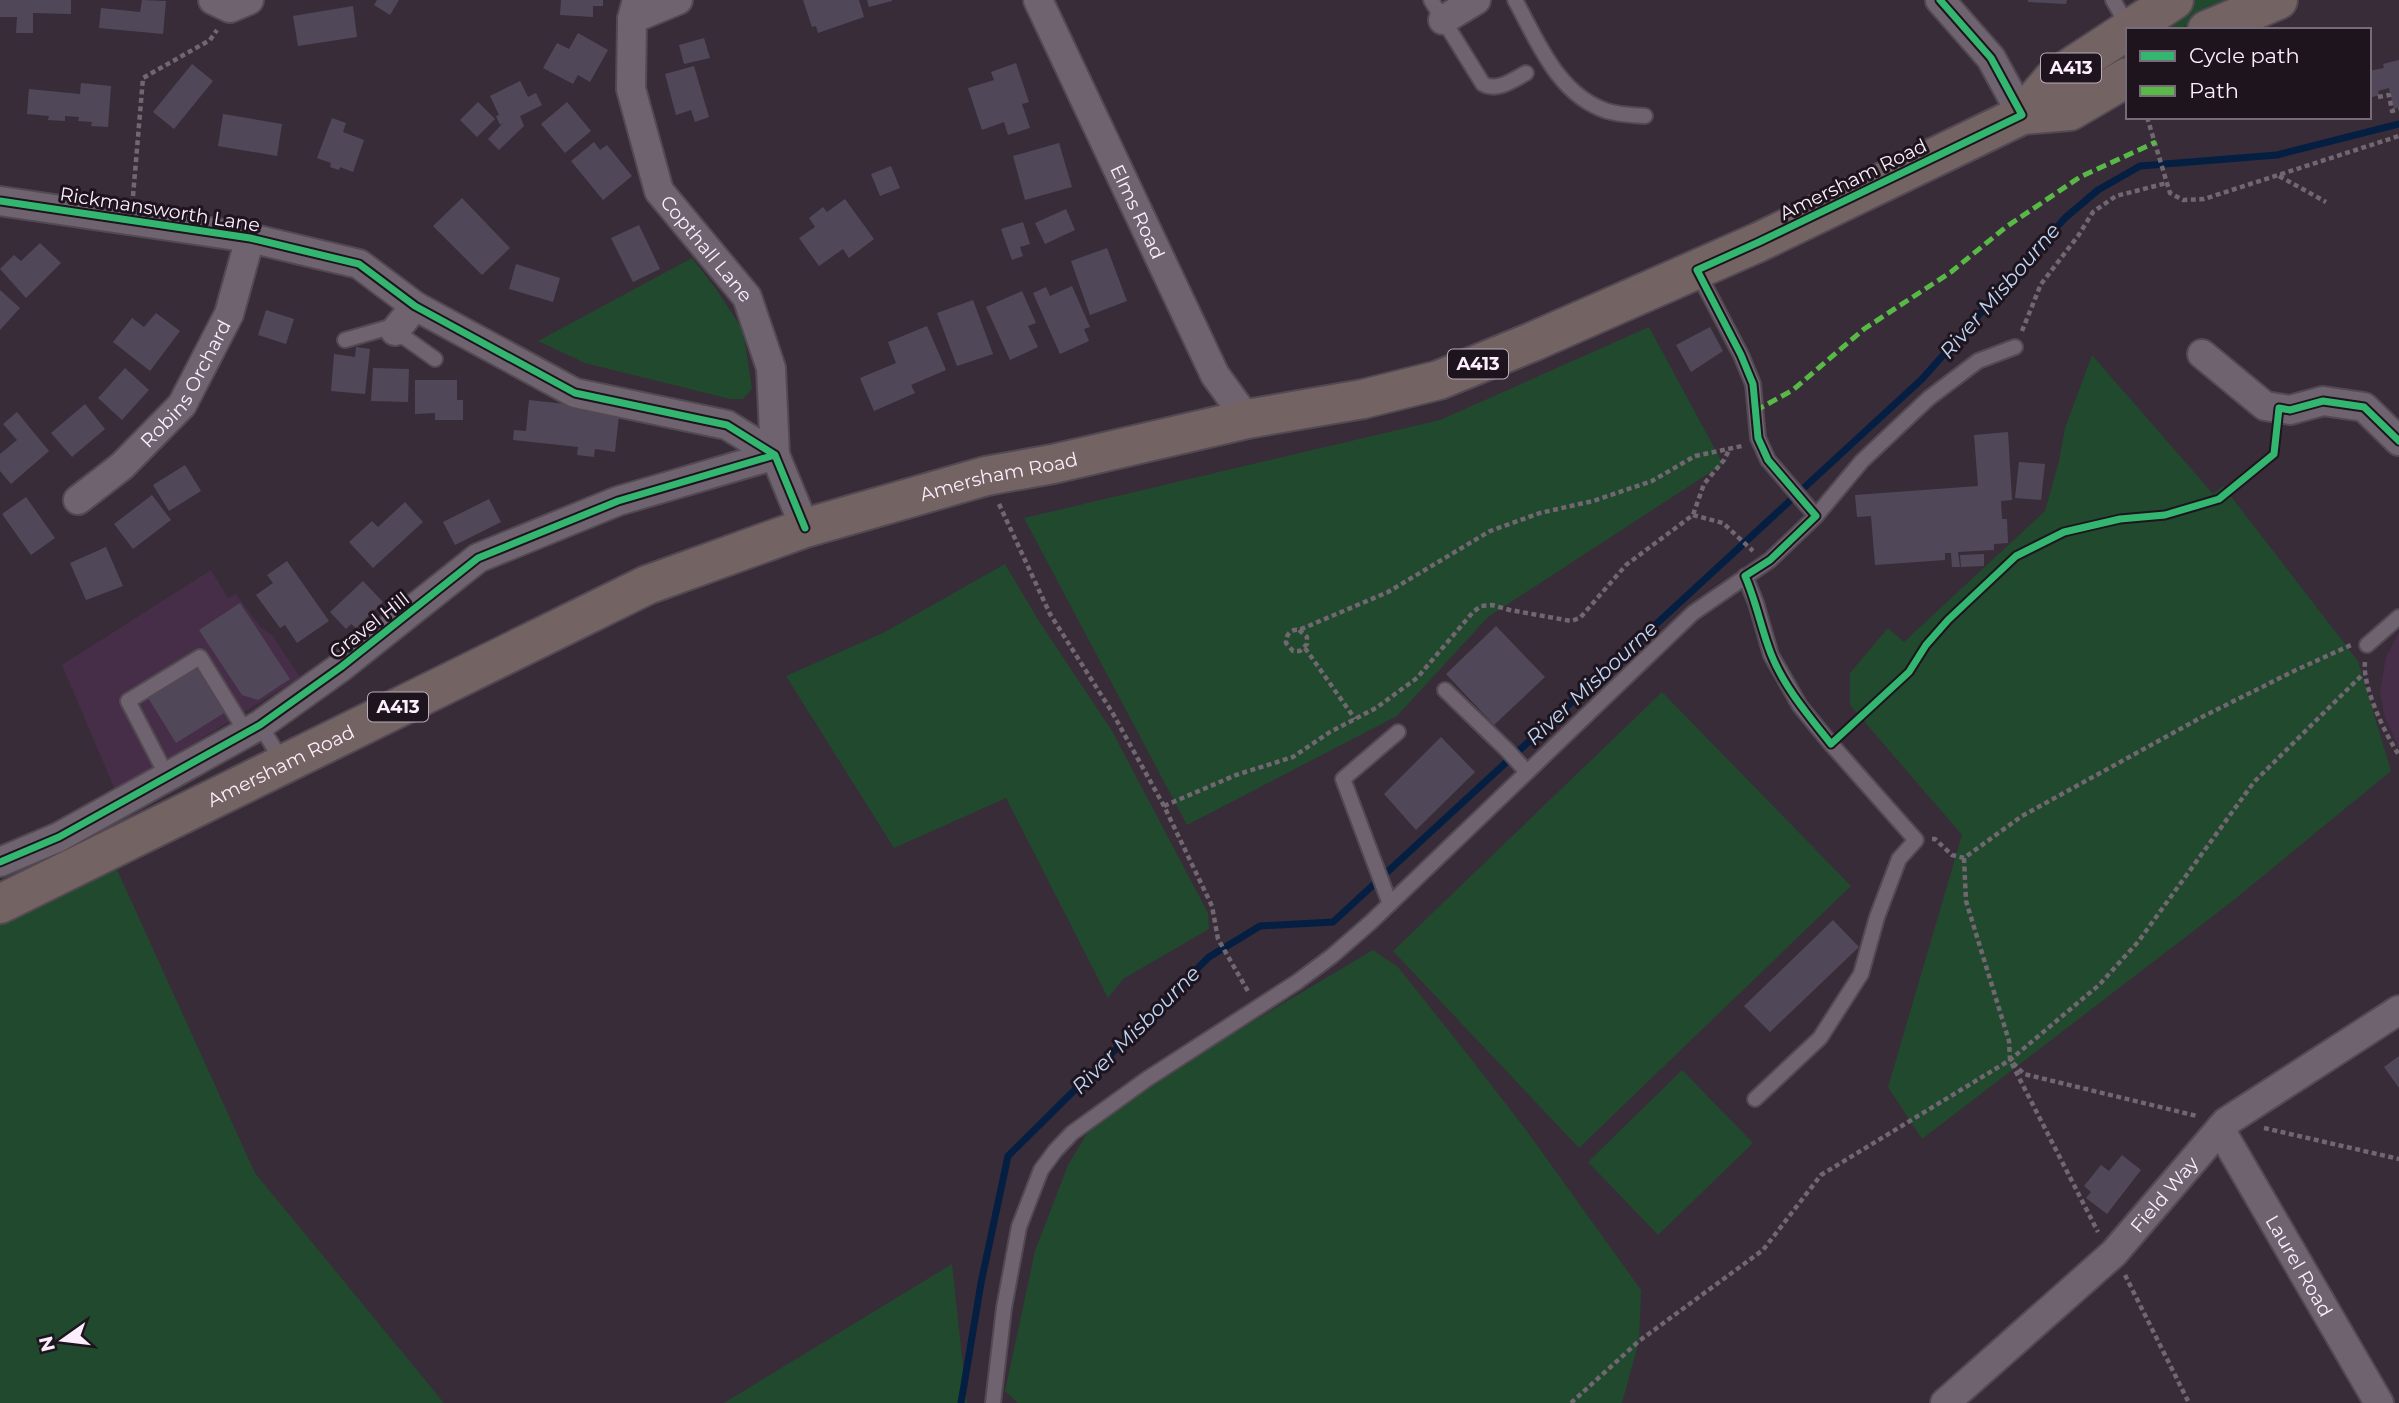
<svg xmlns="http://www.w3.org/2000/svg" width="2399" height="1403" font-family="Montserrat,sans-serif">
  <rect width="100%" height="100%" fill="#382c38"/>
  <!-- built -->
  <path fill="#472e48" d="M211,570L228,598L236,594L261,628L272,635L300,677L116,792L62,665Z
    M2399,632V748L2385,718L2380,692L2386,657Z"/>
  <!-- green -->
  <path fill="#21492e" d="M2196,0H2227L2179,30H2151Z
    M692,258L716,289L743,330L752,389L743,399H730L585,363L538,341Z
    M1649,327L1723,464L1488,617L1397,716L1187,825L1024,518L1440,420Z
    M2092,355L2213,494L2223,486L2358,661L2391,771L2230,903L1922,1139L1888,1087L1962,835L1850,705V673L1888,628L1904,642L2045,511L2059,461L2065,428Z
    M1005,564L1037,618L1112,731L1208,913L1209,929L1123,979L1108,998L1006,798L894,848L786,676L885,632Z
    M1662,692L1851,886L1579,1148L1393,951Z
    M108,850L255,1173L444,1403H0V904Z
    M1373,950L1398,967L1468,1055L1529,1134L1641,1290L1639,1341L1622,1403H1018L1005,1391L1035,1251L1068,1165L1092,1125L1200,1053Z
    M1682,1070L1753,1143L1658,1235L1588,1162Z
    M952,1264L967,1403H724Z"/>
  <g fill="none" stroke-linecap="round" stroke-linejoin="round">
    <!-- stream -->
    <path stroke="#051f42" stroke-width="7" d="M961,1403L981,1283L1008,1156L1209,957L1260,926L1333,922L1922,379L2065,218L2098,190L2140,166L2277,155L2399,124"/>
  </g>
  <!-- building -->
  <path fill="#504859" d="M0,0H71V14L33,13V33H16L17,17H0Z
    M142,0L166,1L163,34L99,28L101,8L140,12Z
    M377,0H399L390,15L374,5Z
    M561,0H603V6H593V17L560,15Z
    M803,0H859L864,17L818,33L816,26L812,27Z
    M867,0H892V1L869,7Z
    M2028,0H2067L2066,4L2028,2Z
    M353,6L357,37L298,46L293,16Z
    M578,33L608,50L590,82L578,75L573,84L543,68L557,43L569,49Z
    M704,38L710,58L684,64L679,45Z
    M2399,60V107L2394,109L2389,88L2378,91L2379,95L2369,98V71L2384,68L2383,64Z
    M1016,63L1029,102L1022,104L1030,128L1008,135L1004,122L982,130L968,88L994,80L991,72Z
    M192,64L213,81L174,129L153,112Z
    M694,66L709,117L695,122L691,110L676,115L665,74Z
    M520,81L528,97L536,93L542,105L520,116L524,126L499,150L488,139L503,123L500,125L496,116L499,115L490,96Z
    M81,83L111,86L108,127L91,126L92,122L78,121L79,117L65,116V121L48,120L49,116L27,114L29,89L80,94Z
    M478,102L495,119L477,137L460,120Z
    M567,102L591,131L565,153L541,124Z
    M223,114L282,124L277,156L218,146Z
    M332,118L346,123L343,132L364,140L353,172L340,167L339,170L330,167L331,163L317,158Z
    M594,142L600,150L607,145L632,176L603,200L571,161Z
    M1059,143L1072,187L1025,200L1013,156Z
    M891,166L900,188L880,196L871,174Z
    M462,198L510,248L482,275L433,226Z
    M845,199L874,239L849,258L843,249L819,266L799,238L815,227L809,218L823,207L827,212Z
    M1066,209L1075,230L1045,244L1035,223Z
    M1023,222L1030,244L1020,247L1023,256L1012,260L1001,229Z
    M639,225L660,269L633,282L611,238Z
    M40,243L61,263L26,298L0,269L14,255L21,261Z
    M1107,248L1127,301L1090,315L1071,261Z
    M516,264L560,278L553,302L509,289Z
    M1072,286L1090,327L1084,329L1089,341L1060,354L1033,293L1046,287L1050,296Z
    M0,290L20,308L0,330Z
    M1022,291L1036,323L1028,326L1038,347L1010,360L986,307Z
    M973,300L993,354L957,366L937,313Z
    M266,310L294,319L286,344L258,335Z
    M156,313L180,331L150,371L113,342L132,318L144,327Z
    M927,326L946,370L911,385L915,393L874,411L860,378L896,363L888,342Z
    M1710,327L1723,351L1691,372L1676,345Z
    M356,347L370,349L365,394L331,391L334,354L355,357Z
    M125,368L149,390L122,420L98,398Z
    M373,368L409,369L408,402L371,401Z
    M415,380H457V400H463V420H435V413L415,414Z
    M529,400L583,406L582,411L619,415L615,452L595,449L594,457L577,455L578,447L513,440L514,430L526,431Z
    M85,404L105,429L72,457L51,433Z
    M17,412L49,451L11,484L0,471V454L17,440L3,424Z
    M2008,432L2012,500L2001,501L2002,519H2007L2008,543L1994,544V550L1958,552L1960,567H1952L1951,553H1945V560L1875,565L1871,516L1857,517L1855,495L1978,486L1974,435Z
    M2019,462L2045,464L2041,500L2015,498Z
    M185,465L201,491L169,511L153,485Z
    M152,495L171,520L133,549L114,524Z
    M26,497L55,538L31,555L2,514Z
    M489,499L501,522L455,545L443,522Z
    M405,502L423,522L373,568L349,542L372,521L378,527Z
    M106,547L123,586L86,600L70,563Z
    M1984,554V566L1961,567L1960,555Z
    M287,561L329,621L297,643L285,625L280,628L256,595L273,583L267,575Z
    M363,581L383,602L356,628L351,624L346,629L330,612Z
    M240,603L290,679L258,700L242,695L199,630Z
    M1496,626L1545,677L1494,725L1446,674Z
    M196,667L224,713L176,743L147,696Z
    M1441,737L1475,772L1416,830L1384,794Z
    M1833,920L1859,947L1770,1032L1744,1006Z
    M2399,1056V1088L2384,1067Z
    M2122,1155L2141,1170L2107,1214L2086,1198L2091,1192L2084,1186L2101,1165L2109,1171Z"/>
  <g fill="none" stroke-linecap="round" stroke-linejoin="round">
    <defs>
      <path id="lane" d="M1431,0L1483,84C1497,92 1513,80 1526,73
        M1515,0C1538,42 1558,95 1607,111C1620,115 1633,115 1645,116
        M2113,0L2129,28
        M1697,271L1741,355L1753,384L1758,438L1768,460L1816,516
        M345,340L390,327L435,359
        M1745,576L1756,603L1771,655L1800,706L1831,744L1916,840L1899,859L1877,917L1861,974L1820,1038L1755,1099
        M2367,645L2399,617
        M1445,690L1507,750L1527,772
        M260,725L282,761
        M167,776L128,701L200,657L246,732
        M1390,904L1343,779L1398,732
        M993,1403L1004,1308L1019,1227L1041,1170L1055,1151L1072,1133L1147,1079L1297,982L1332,956L1371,922L1693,613L1770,560L1816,516L1862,461L1929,398L1978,361L2015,347"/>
      <g id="street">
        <path d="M213,0L230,8L249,0"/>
        <path id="s1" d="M637,0L632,19L631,89L659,191L747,297L771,368L775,455"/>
        <path id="s2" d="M1038,0L1215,375L1247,419"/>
        <path d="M1940,0L1991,58L2022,115"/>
        <path d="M632,19L678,0"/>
        <path d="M1443,20L1476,0"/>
        <path d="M0,201L250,238L359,264L415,306L575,393L727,425L775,455L805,528"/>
        <path d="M395,331L415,306"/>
        <path d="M2202,354L2265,406L2290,410L2323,401L2364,407L2399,441"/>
        <path id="s3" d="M78,500L122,466L182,405L229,314L250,238"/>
        <path d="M0,862L59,837L260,725L341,667L478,558L618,501L775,455"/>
        <path id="s4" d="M2220,1129L2379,1403"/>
        <path id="s5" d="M1945,1403L2114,1253L2226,1122L2399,1010"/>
      </g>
      <g id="highway">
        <path d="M2128,30L2174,0"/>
        <path d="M2207,30L2278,0"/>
        <path d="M2022,115L2053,79L2128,30"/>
        <path id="s6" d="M0,904L647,585L805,528L986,476L1053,464L1247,419L1363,399L1439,380L1532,342L1759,242L2022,115L2070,111L2128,77"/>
      </g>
    </defs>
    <!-- lane casing -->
    <use href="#lane" stroke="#534953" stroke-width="18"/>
    <!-- street casing -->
    <use href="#street" stroke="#534953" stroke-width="32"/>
    <!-- highway casing -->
    <use href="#highway" stroke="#534953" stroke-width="42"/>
    <!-- path -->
    <path stroke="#706770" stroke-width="4.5" stroke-dasharray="5 3.5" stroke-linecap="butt" d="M2378,97L2389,95L2392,111L2399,109
      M2147,117L2170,193L2183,200L2204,199L2399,136
      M2279,176L2326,202
      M133,196L143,78L210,40L217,30
      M2022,331L2041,284L2078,236L2093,212L2116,196L2167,183
      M999,504L1050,614L1112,712L1164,806L1212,906L1218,939L1249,993
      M1693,515L1723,523L1753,551
      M1299,630L1307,637V644L1300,651H1293L1286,643C1286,634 1291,629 1299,630L1388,592L1490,531L1540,513L1593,501L1652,481L1695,456L1742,446
      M1305,648L1355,719
      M2365,662C2362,686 2385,734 2399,755
      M1164,806L1236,775L1293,757L1330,732L1376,708L1417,678L1473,612L1481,606L1492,605L1510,610L1571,621L1580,618L1626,565L1693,515L1704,484L1724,460L1729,450
      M1932,839H1935L1952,855L1964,858L2022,816L2202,717L2296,670L2351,645
      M1964,858L1966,901L2009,1041L2010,1060L2098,1232
      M2013,1063L2024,1074L2197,1116
      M2264,1128L2399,1159
      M2125,1275L2189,1403
      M1571,1403L1639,1341L1763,1250L1821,1175L2010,1060L2099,985L2138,942L2254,782L2363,674"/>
    <!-- lane -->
    <use href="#lane" stroke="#6e636e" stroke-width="14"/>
    <!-- street -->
    <use href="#street" stroke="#6e636e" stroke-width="28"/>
    <!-- highway -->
    <use href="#highway" stroke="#746363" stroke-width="38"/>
    <!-- quiet -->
    <path stroke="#58b947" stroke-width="5" stroke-dasharray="10 5" stroke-linecap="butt" d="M1755,411L1793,390L1864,329L1951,272L2006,227L2080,177L2156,142"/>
    <defs>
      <path id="cycleway" d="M1940,0L1991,58L2022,115L1759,242L1697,270L1741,355L1753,384L1758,438L1768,460L1816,516L1770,560L1745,576C1756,601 1761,628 1771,654C1784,687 1809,716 1831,744L1909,672L1926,645L1948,620L2016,556L2064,532L2120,519L2165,515L2219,499L2274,454L2279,408L2290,410L2323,401L2364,407L2399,441
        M0,201L250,238L359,264L415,306L575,393L727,425L775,455L805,528
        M0,862L59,837L260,725L341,667L478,558L618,501L775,455"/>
    </defs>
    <!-- cycleway casing -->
    <use href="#cycleway" stroke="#1e141e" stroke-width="11"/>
    <!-- cycleway -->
    <use href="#cycleway" stroke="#33b770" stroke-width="7"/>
  </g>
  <g text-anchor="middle" stroke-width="6" stroke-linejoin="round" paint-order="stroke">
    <!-- shield labels -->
    <g fill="#1e141e" stroke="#baadba" stroke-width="2">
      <rect x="2041" y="53.5" width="60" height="29" rx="5"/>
      <rect x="1448" y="349.5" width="60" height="29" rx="5"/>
      <rect x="368" y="692.5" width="60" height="29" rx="5"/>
    </g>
    <g font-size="18" font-weight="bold" fill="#fdeefd">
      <text x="2071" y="74">A413</text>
      <text x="1478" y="370">A413</text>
      <text x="398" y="713">A413</text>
    </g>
    <!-- street labels -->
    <g font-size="19" fill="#fdeefd" stroke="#1e141e">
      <text transform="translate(1853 179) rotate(-26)" y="7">Amersham Road</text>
      <text transform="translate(160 209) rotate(9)" y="7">Rickmansworth Lane</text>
      <text dy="7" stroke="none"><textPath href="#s2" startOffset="234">Elms Road</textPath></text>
      <text dy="7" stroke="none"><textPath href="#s1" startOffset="270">Copthall Lane</textPath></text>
      <text dy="7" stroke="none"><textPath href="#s3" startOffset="161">Robins Orchard</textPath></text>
      <text dy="7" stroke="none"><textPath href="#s6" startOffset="1090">Amersham Road</textPath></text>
      <text transform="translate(369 625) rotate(-38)" y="7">Gravel Hill</text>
      <text dy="7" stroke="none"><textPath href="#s6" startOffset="313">Amersham Road</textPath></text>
      <text dy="7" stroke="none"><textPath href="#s5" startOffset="303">Field Way</textPath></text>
      <text dy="7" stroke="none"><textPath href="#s4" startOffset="158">Laurel Road</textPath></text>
    </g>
    <!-- water labels -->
    <g font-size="21" font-style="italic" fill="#bdd6f5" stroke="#1e141e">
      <text transform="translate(2000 291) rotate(-49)" y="7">River Misbourne</text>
      <text transform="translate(1592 683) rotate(-43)" y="7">River Misbourne</text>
      <text transform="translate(1136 1030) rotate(-45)" y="7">River Misbourne</text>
    </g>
  </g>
  <!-- legend -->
  <rect x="2126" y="28" width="245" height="91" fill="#1e141e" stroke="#776b77" stroke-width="2"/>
  <rect x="2140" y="51" width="35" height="10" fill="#33b770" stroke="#776b77" stroke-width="2"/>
  <text x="2189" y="63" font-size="21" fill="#fdeefd">Cycle path</text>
  <rect x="2140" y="86" width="35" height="10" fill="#58b947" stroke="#776b77" stroke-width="2"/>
  <text x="2189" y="98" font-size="21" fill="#fdeefd">Path</text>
  <!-- north arrow -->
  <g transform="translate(63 1340) rotate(256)" stroke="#1e141e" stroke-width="5" paint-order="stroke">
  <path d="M0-5L12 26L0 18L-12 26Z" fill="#fdeefd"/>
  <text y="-10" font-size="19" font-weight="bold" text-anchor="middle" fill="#fdeefd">N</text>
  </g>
</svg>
